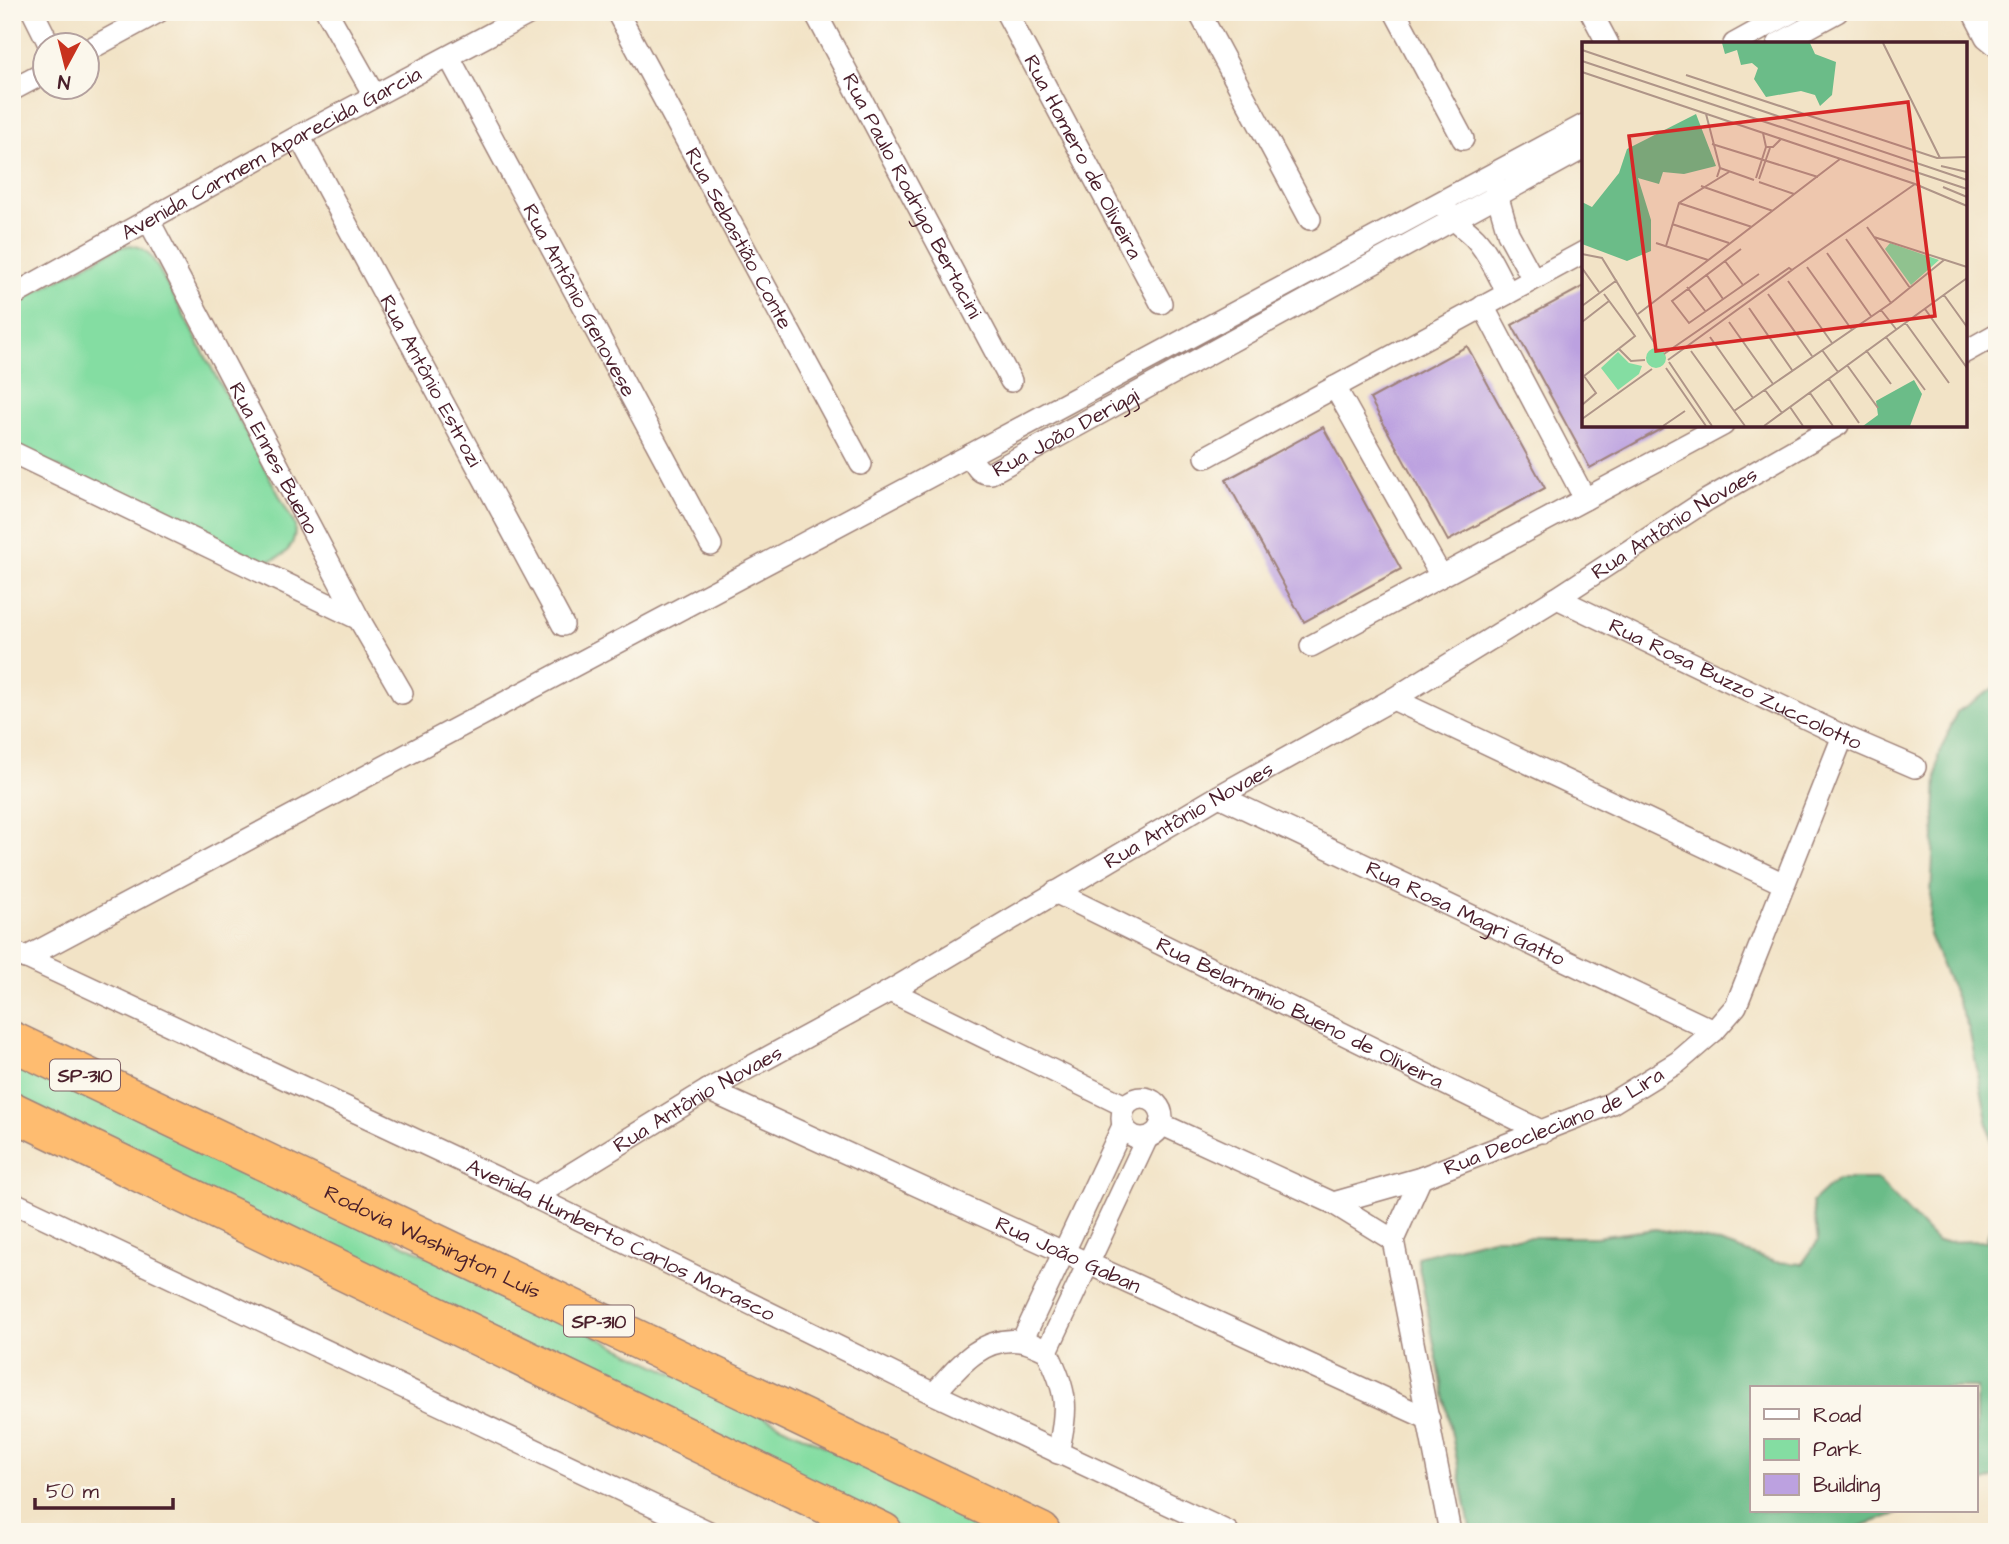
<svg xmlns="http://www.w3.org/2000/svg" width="2009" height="1544" font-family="'Architects Daughter',sans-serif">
  <rect width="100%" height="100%" fill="#fbf7ec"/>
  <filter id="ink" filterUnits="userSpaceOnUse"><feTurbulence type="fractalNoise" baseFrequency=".0143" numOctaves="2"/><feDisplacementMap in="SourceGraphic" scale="14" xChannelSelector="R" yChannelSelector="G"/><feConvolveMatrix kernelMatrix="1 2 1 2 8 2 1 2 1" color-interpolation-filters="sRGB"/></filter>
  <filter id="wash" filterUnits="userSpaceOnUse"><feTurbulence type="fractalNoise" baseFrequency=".00686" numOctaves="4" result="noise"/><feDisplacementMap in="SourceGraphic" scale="28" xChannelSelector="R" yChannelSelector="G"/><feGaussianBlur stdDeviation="1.57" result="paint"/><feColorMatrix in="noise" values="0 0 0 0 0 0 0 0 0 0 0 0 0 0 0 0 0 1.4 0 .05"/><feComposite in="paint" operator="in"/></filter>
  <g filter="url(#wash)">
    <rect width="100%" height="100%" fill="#f2e3c6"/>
    <!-- green -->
    <path fill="#84dda2" stroke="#677e66" stroke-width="2" d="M130,245C147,247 152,257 160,271L295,525C296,552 279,562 254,562L12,445V305L117,248Z
      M12,1057L1004,1532H908L12,1102Z"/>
    <!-- forest -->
    <path fill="#6bbc88" stroke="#5a6e5a" stroke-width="2" d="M1997,686V1170L1969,1029L1929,935L1938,757L1957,712Z
      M1837,1179H1877L1937,1242L1986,1241L1997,1207V1476L1976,1485V1388H1752V1511H1905L1843,1532H1471L1417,1257L1496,1237H1596L1656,1229L1720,1243L1775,1262L1802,1264L1818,1241L1812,1202Z"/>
    <g id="blocks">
      <!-- building -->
      <path fill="#bca1e0" d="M1584,286V425H1668L1590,468L1512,325Z
        M1467,346L1545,488L1448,541L1370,399Z
        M1323,427L1401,569L1304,622L1226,480Z"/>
    </g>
  </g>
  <g filter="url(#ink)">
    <use href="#blocks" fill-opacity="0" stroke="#9e8178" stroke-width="2"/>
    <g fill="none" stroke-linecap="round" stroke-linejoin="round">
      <defs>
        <g id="minor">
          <path d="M33,12L50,46"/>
          <path d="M327,12L374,95"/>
          <path id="s1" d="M617,12L861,464"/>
          <path id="s2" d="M815,12L1011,381"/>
          <path id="s3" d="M1006,12L1161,303"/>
          <path d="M1199,12L1310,219"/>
          <path d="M1395,12L1463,139"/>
          <path d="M1591,12L1608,44"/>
          <path d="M1973,12L1986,37L1997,46"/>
          <path d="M1734,44L1792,12"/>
          <path d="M1778,44L1837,12"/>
          <path d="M88,50L158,12"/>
          <path id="s4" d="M449,57L711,545"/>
          <path d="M12,90L46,72"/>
          <path id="s5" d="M1584,125L970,455C976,466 978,474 991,473L1584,148"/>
          <path id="s6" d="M299,136L563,625"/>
          <path d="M1494,184L1508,233L1533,279"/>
          <path d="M1447,210C1454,222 1465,228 1475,238C1489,253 1498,275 1508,293"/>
          <path id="s7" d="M149,221L359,619L402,693"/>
          <path id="s8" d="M12,296L299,136L532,12"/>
          <path d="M1483,306L1585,499"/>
          <path d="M1965,352L1997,334"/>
          <path d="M1335,387L1441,576"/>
          <path d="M12,452L359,619"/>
          <path d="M1206,457L1584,252"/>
          <path id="s9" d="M1557,598L1843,736L1915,767"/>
          <path d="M1311,646L1723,425"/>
          <path d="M1393,699L1784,884"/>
          <path id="s10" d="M1219,796L1714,1031"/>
          <path id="s11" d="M1055,892L1543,1132"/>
          <path id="s12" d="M12,951L525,1191L534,1197L934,1394L1228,1532"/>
          <path d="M25,958L970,455"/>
          <path d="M890,991L1125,1106"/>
          <path id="s13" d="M708,1090L1429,1419"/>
          <circle cx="1142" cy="1118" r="20"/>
          <path d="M1161,1124L1333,1203L1393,1240"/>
          <path d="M1421,1178L1393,1240L1450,1532"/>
          <path id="s14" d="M534,1197L708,1090L890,991L1219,796L1393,699L1557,598L1707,500L1838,425"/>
          <path d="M12,1202L709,1532"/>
          <path id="s15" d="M1333,1203L1421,1178L1610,1104L1678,1062L1714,1031L1736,1006L1843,736"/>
          <path d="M1022,1341L1123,1126"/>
          <path d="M1047,1351L1147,1138"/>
          <path d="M934,1394C957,1368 981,1336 1020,1341C1029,1342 1039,1347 1047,1351C1068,1393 1068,1407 1058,1453"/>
        </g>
        <g id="motorway">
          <path id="s16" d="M12,1041L1041,1532"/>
          <path d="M12,1111L883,1532"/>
        </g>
      </defs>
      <!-- minor casing -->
      <use href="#minor" stroke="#9e8178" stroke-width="24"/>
      <!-- motorway casing -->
      <use href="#motorway" stroke="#9e8178" stroke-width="41"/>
      <!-- minor -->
      <use href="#minor" stroke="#fff" stroke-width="21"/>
      <!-- motorway -->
      <use href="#motorway" stroke="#febc70" stroke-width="38"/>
    </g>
  </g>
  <g text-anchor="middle" stroke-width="5" stroke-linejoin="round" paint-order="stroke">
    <!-- shield labels -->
    <g fill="#fbf7ec" stroke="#7f6065" stroke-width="2">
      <rect x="50" y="1059.5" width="70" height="31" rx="5"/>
      <rect x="564" y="1305.5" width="70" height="31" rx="5"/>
    </g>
    <g font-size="19" font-weight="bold" fill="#4a1f2b">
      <text x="85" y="1082">SP-310</text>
      <text x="599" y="1328">SP-310</text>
    </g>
    <!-- street labels -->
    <g font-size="21" fill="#4a1f2b" stroke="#fbf7ec">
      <text dy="7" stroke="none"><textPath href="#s8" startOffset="296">Avenida Carmem Aparecida Garcia</textPath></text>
      <text dy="7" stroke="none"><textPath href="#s3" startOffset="164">Rua Homero de Oliveira</textPath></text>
      <text dy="7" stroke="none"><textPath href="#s2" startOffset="208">Rua Paulo Rodrigo Bertacini</textPath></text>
      <text dy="7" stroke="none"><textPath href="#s1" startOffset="257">Rua Sebastião Conte</textPath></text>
      <text dy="7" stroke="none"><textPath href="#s4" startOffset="276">Rua Antônio Genovese</textPath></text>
      <text dy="7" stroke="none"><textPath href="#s6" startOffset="278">Rua Antônio Estrozi</textPath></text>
      <text dy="7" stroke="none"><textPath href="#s5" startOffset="812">Rua João Deriggi</textPath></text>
      <text dy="7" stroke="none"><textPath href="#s7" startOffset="268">Rua Ennes Bueno</textPath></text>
      <text dy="7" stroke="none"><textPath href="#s14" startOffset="1325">Rua Antônio Novaes</textPath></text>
      <text dy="7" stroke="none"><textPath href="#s9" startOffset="198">Rua Rosa Buzzo Zuccolotto</textPath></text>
      <text dy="7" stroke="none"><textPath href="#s14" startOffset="758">Rua Antônio Novaes</textPath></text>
      <text dy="7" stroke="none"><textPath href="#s10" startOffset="273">Rua Rosa Magri Gatto</textPath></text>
      <text dy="7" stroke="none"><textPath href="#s11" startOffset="273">Rua Belarminio Bueno de Oliveira</textPath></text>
      <text dy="7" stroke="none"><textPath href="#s14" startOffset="191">Rua Antônio Novaes</textPath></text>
      <text dy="7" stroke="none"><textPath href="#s15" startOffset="236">Rua Deocleciano de Lira</textPath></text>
      <text dy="7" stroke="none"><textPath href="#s12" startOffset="674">Avenida Humberto Carlos Morasco</textPath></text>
      <text dy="7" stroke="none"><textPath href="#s16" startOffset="466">Rodovia Washington Luís</textPath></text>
      <text dy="7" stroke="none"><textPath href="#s13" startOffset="396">Rua João Gaban</textPath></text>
    </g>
  </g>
  <!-- overview -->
  <g transform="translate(1582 42)">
    <rect width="385" height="385" fill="#f2e3c6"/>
    <path d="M308,201L357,218L329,243L303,207ZM64 316a10 10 0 1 1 20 0a10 10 0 1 1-20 0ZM36,310L47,321L60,324L57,332L36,348L19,326Z" fill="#84dda2"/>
    <path d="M140,1H228L233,12L254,20L250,53L238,64L233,53L219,49L184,55L172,37L176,26L170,21L159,23L155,8L143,12ZM114,72L134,124L102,132L81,130L77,142L56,136L69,178V209L45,219L0,202V160L10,165L37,131L45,107ZM332,338L340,352L328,384H281L296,373L294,359Z" fill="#6bbc88"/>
    <path fill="none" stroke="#af9588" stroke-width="2" d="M301,1L358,116M0,8L385,138M0,19L385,147M0,30L333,142L385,164M104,33L355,116L385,115M124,72L138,126L135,135M181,91L184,105H191L199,97M130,102L236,135M359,124L385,130M138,126L172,138M174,136L184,105M177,137L188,106M177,140L212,152M119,144L191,169M361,145L385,155M97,161L170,185M90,182L147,201M285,185L328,246M292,195L385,225M264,197L309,261M74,201L126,218M84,204L97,161L147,130M159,207L90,259L107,281L177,232M245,211L289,274M0,212L20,216L73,302M143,219L161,243M225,225L270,288M0,226L17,250M210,228L333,142M124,232L141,257M206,239L250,301M105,245L124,270M186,252L230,314M362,253L385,285M0,264L35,238M167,266L210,328M343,267L385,326M299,268L314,287M56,272L258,117M0,280L27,259M147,280L191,342M323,280L367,341M128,295L171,356M304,295L343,348M37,307L49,319L63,318M240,308L256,330M284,308L309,342M109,309L163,384M82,312L207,226L210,228L86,318M87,320L130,384M265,323L296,366M84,326L124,384M2,334L53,294L22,252M247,337L277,381M183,348L200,371M228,351L251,384M0,363L14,351L2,334M208,365L221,384M152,369L309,261L362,218M0,377L70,327M81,384L103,369M182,384L385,236"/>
    <path fill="#d62828" fill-opacity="0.15" stroke="#d62828" stroke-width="3.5" d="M326,60L353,274L74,309L47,94Z"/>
    <rect width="385" height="385" fill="none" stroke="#4a1f2b" stroke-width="3.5"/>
  </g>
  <!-- margin -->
  <rect width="2009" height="1544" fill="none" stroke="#fbf7ec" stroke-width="42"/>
  <!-- legend -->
  <rect x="1750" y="1386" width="228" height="126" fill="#fbf7ec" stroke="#b4a19f" stroke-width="2"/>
  <rect x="1764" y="1409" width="35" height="10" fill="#ffffff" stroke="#b4a19f" stroke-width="2"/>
  <text x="1813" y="1422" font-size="21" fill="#4a1f2b">Road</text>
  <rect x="1764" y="1439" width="35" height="21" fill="#84dda2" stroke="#b4a19f" stroke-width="2"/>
  <text x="1813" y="1456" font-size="21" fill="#4a1f2b">Park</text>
  <rect x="1764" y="1474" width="35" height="21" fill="#bca1e0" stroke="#b4a19f" stroke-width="2"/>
  <text x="1813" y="1492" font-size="21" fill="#4a1f2b">Building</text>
  <!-- north arrow -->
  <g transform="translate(66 66) rotate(187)"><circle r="33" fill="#fbf7ec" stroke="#b4a19f" stroke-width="2"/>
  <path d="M0-5L12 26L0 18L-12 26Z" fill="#c8321e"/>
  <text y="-10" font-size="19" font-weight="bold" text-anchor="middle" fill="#4a1f2b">N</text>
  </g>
  <!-- scale -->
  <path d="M35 1498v10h138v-10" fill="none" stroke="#4a1f2b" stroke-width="3.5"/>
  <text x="46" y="1498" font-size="21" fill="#4a1f2b" stroke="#fbf7ec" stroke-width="5" paint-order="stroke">50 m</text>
</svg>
